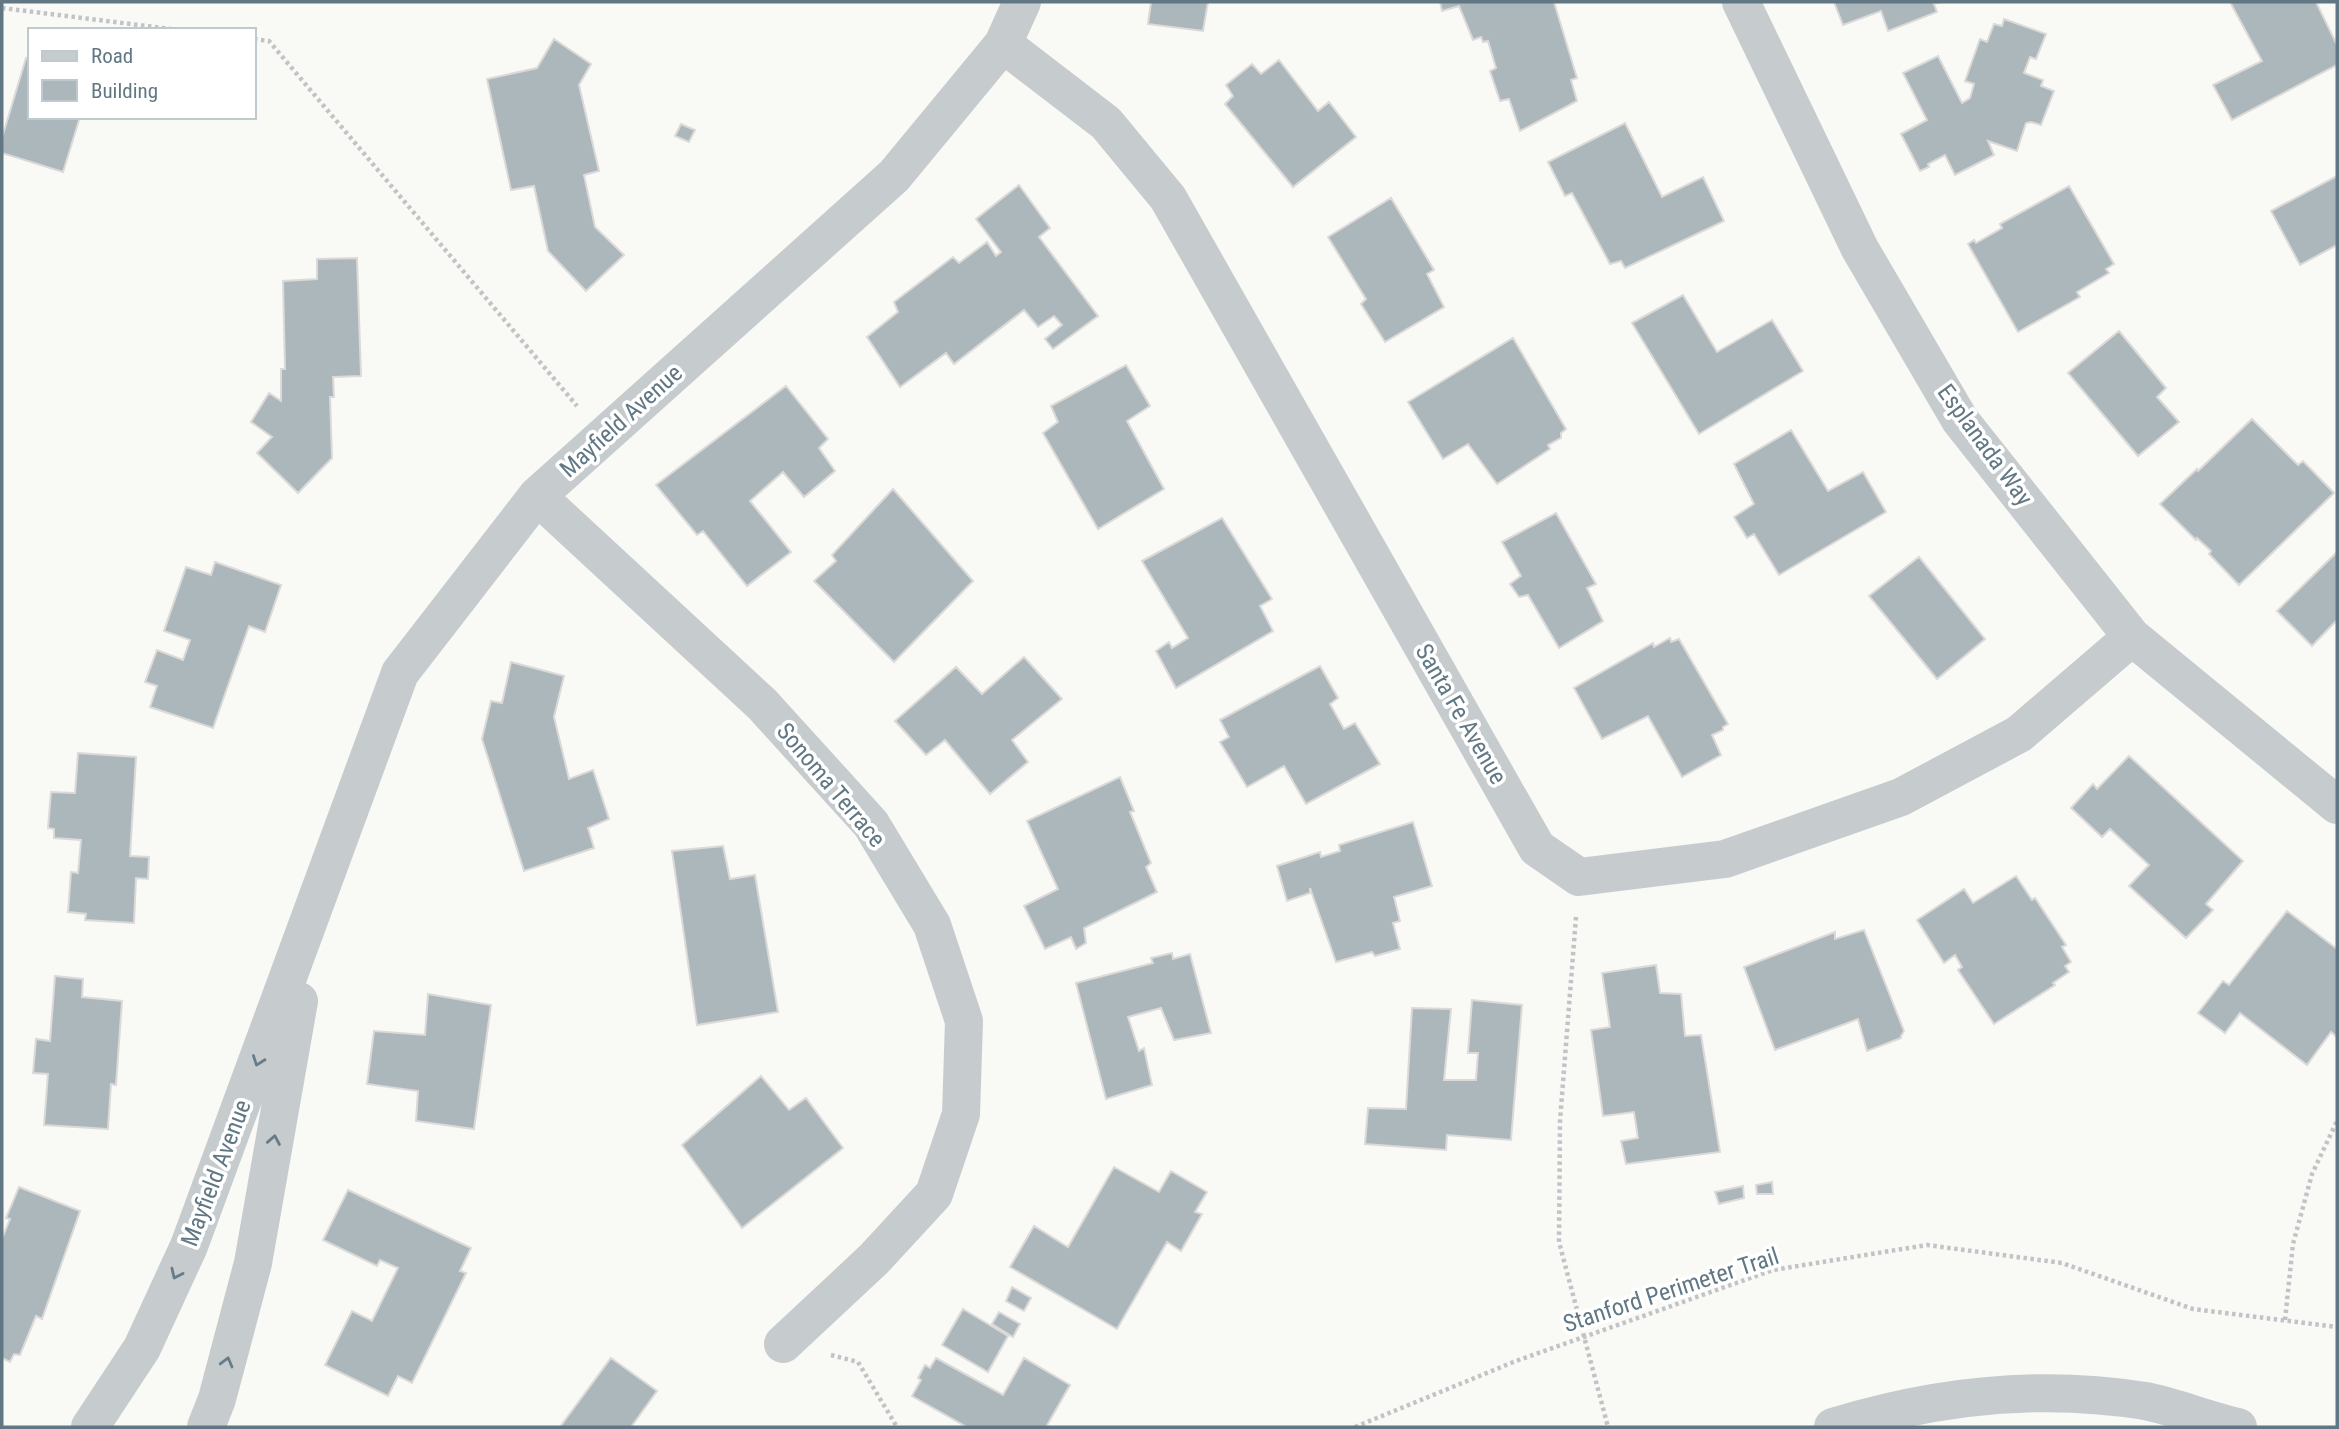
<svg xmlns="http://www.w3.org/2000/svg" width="2339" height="1429" font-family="'Roboto Condensed',sans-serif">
  <rect width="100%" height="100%" fill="#f9f9f6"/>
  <!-- building -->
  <path fill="#acb7bc" stroke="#dbdad8" stroke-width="2" d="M1151,2H1208L1203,31L1148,24Z
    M1440,2H1554L1577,78L1571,80L1577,101L1520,131L1509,99L1500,101L1490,71L1496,68L1488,41L1483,42L1481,37L1473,40L1459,6L1442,11Z
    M1834,2H1941L1934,4L1937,12L1888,31L1881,11L1843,25Z
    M2230,2H2316L2337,45V65L2232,120L2213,85L2262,61Z
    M2004,19L2046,34L2036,59L2030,57L2024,73L2043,80L2041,86L2054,91L2041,125L2031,122L2026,123L2017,151L1988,141L1994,155L1955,175L1945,155L1928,164L1929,167L1920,171L1901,134L1927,120L1903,73L1938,56L1962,103L1970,98L1974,84L1965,81L1980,39L1987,42L1994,24L2002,26Z
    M554,39L591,64L579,85L599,171L584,175L595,227L624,255L586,291L548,251L534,186L511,190L487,79L537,68Z
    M26,58L30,59V117H80L63,172L2,153V138Z
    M1279,60L1318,111L1329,102L1356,137L1293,187L1225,104L1233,96L1226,85L1252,64L1261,74Z
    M1625,123L1662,197L1703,177L1724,221L1625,268L1621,261L1610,264L1572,193L1565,196L1548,162Z
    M681,124L695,130L689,142L675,136Z
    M2337,176V245L2300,265L2271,211Z
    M1019,185L1050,228L1039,237L1098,316L1053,349L1045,339L1062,325L1054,316L1038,327L1024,310L954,364L946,353L900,387L867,337L898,312L894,302L953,257L959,263L987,242L996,256L1001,252L976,219Z
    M2069,186L2114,264L2106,269L2109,273L2077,292L2080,297L2018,332L1968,244L1974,240L1976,243L2002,228L2000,224Z
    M1391,198L1434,270L1427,274L1444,307L1385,342L1361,304L1366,299L1328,237Z
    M357,258L361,376L333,377L334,397H330L332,458L298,493L257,453L272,437L251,422L269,393L281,401V369H285L283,281L317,279V259Z
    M1683,295L1717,352L1772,320L1803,371L1699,434L1632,323Z
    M2119,331L2166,388L2157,397L2179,422L2138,456L2068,373Z
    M1513,338L1566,429L1561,433V438L1548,445L1550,449L1497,484L1468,444L1443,459L1408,402Z
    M1126,365L1150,406L1127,421L1164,489L1098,529L1043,433L1058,422L1051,406Z
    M786,386L828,439L819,448L835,471L804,497L783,472L750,501L791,552L747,586L703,531L697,535L656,485Z
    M2252,419L2298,465L2303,461L2334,493L2239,585L2209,554L2211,551L2197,538L2196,540L2160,504L2197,469L2198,471Z
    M1791,430L1828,491L1863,472L1886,512L1779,575L1754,534L1747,538L1734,517L1754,504L1734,464Z
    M893,489L973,581L894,662L814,581L836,561L832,555Z
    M1556,513L1596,584L1587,588L1603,621L1559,648L1528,595L1519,597L1510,584L1521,576L1502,542Z
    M1222,518L1272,599L1260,606L1273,631L1176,688L1156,651L1169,642L1172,648L1188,638L1142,561Z
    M2337,552V620L2312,646L2277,611Z
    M1919,557L1985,639L1937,679L1869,596Z
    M215,562L281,585L265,632L249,626L213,728L150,707L157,686L145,682L157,650L183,660L190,640L164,631L186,567L211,575Z
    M1670,638L1671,642L1679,639L1728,724L1723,727V730L1712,735L1721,755L1682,777L1648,716L1602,739L1574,688L1653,643L1654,647Z
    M1024,657L1062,699L1012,740L1028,762L990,794L945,740L926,755L895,721L956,667L982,694Z
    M511,662L564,676L554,717L569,779L593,770L609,819L588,828L594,848L524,871L482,739L491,701L502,703Z
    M1320,666L1338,698L1330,704L1344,729L1355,723L1380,764L1306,804L1284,766L1247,787L1220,742L1229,737L1220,720Z
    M78,753L136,757L130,856L149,857L148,879L136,878L134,923L85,920L86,914L68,912L71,872L78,873L81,840L54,838V829L48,828L51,792L75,793Z
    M2129,756L2243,861L2206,904L2213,910L2186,938L2129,886L2149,865L2110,829L2102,837L2071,808L2093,784L2097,789Z
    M1120,777L1134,811L1130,812L1151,863L1146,867L1157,892L1084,928L1086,943L1076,949L1071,937L1045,949L1024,906L1058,889L1027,821Z
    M1413,822L1432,886L1394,897L1400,921L1393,923L1400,949L1375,956L1372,952L1336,962L1310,888V893L1287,901L1277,866L1320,852L1321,857L1340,851L1339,845Z
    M723,846L730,879L755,875L778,1012L697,1025L672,851Z
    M2016,876L2032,900L2035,898L2066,945L2062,947L2071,962L2065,966L2069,972L2053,983L2055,985L1994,1024L1958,970L1962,967L1955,955L1944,963L1917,920L1964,889L1973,903Z
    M2287,911L2337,949V1037L2331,1032L2307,1065L2240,1013L2225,1033L2198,1013L2223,981L2229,985Z
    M1864,930L1904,1031L1901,1036V1038L1867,1051L1858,1019L1775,1050L1744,967L1835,932V939Z
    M1172,953L1173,959L1190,954L1211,1033L1174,1040L1161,1008L1128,1017L1139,1051L1144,1048L1152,1085L1106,1099L1076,983L1153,963L1151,958Z
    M1656,965L1660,993L1681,994L1685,1036L1701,1035L1720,1152L1626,1164L1621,1141L1638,1138L1634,1112L1603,1116L1591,1030L1610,1027L1602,973Z
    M55,976L83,979L82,997L122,1001L116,1085L111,1084L108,1129L44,1125L48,1074L33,1073L36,1039L50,1041Z
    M428,994L491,1005L474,1129L416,1121L418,1091L367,1084L374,1031L425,1035Z
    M1472,1000L1522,1005L1511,1140L1447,1135L1446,1150L1365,1144L1368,1108L1406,1109L1412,1008L1451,1009L1444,1080H1476L1478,1053H1468Z
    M761,1076L789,1110L806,1098L843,1148L742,1228L682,1145Z
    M1114,1167L1159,1192L1171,1171L1207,1192L1195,1212L1202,1214L1181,1251L1167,1242L1117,1329L1010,1267L1034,1226L1068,1247Z
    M1772,1182L1773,1194H1757L1756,1185Z
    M1743,1186L1744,1198L1719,1204L1715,1192Z
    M19,1187L80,1211L42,1319L36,1316L20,1355L14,1354L10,1362L2,1358V1239L10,1219L6,1218Z
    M348,1190L471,1248L460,1271L466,1273L412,1383L398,1376L388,1396L325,1365L352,1311L372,1321L398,1268L380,1260L377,1266L323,1240Z
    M1012,1287L1031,1298L1024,1311L1006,1301Z
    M963,1309L1008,1336L988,1372L942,1345Z
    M999,1312L1020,1324L1013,1337L992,1324Z
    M611,1358L657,1391L631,1427H560Z
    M936,1358L1003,1395L1024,1358L1070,1385L1046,1427H967L912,1396L921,1380L918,1378L925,1365L930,1368Z"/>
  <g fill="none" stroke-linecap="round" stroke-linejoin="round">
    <!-- path -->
    <path stroke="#c1c4c6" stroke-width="4.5" stroke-dasharray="3.5 3.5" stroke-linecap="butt" d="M2,8L179,30
      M254,39L269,41L577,406
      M1576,917L1560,1121L1559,1242L1608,1427
      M2285,1320L2293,1244L2312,1174L2337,1121
      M831,1355L858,1362L897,1427
      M1355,1427L1516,1361L1773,1270L1927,1245L2062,1263L2193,1309L2337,1327"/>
    <!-- minor -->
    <path stroke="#c6cbce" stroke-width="38" d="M1741,2L1860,249L1960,420L2132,637L2337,805
      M1003,44L1106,123L1168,198L1537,848L1579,877L1725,859L1901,797L2019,734L2132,637
      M537,496L762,704L871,824L932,925L964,1021L961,1114L934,1194L874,1259L783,1344
      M90,1427L142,1348L189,1246L400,673L537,496L894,176L1003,44L1022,2
      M206,1427L217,1399L253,1263L299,1001"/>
    <!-- tertiary -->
    <path stroke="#c6cbce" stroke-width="38" d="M1833,1427C1934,1396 2040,1384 2145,1401C2176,1407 2207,1420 2238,1427"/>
  </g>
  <!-- one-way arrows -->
  <defs><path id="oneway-chevron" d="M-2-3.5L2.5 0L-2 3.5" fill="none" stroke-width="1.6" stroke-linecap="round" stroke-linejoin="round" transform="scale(1.75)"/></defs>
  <g stroke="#667c88">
    <use href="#oneway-chevron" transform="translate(258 1061) rotate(110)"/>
    <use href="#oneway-chevron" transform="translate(274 1140) rotate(-80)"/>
    <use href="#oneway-chevron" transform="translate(176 1274) rotate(115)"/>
    <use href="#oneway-chevron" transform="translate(227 1362) rotate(-75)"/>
  </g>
  <g text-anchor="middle" stroke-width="7" stroke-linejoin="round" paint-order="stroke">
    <!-- street labels -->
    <g font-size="24" fill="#617884" stroke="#fff">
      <text transform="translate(621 421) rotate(-42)" y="8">Mayfield Avenue</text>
      <text transform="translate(1985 445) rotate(54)" y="8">Esplanada Way</text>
      <text transform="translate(1461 714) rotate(60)" y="8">Santa Fe Avenue</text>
      <text transform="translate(831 785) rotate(50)" y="8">Sonoma Terrace</text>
      <text transform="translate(216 1173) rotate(-69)" y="8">Mayfield Avenue</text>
      <text transform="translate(1671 1290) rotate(-18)" y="8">Stanford Perimeter Trail</text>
    </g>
  </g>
  <!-- border -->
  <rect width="2339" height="1429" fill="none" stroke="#617884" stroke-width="7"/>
  <!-- legend -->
  <rect x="28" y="28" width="228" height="91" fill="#ffffff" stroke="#c0c9ce" stroke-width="2"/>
  <rect x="42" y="51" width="35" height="10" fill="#c6cbce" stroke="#c0c9ce" stroke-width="2"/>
  <text x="91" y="63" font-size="21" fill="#617884">Road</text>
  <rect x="42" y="80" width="35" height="21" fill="#acb7bc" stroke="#c0c9ce" stroke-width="2"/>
  <text x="91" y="98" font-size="21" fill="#617884">Building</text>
</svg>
